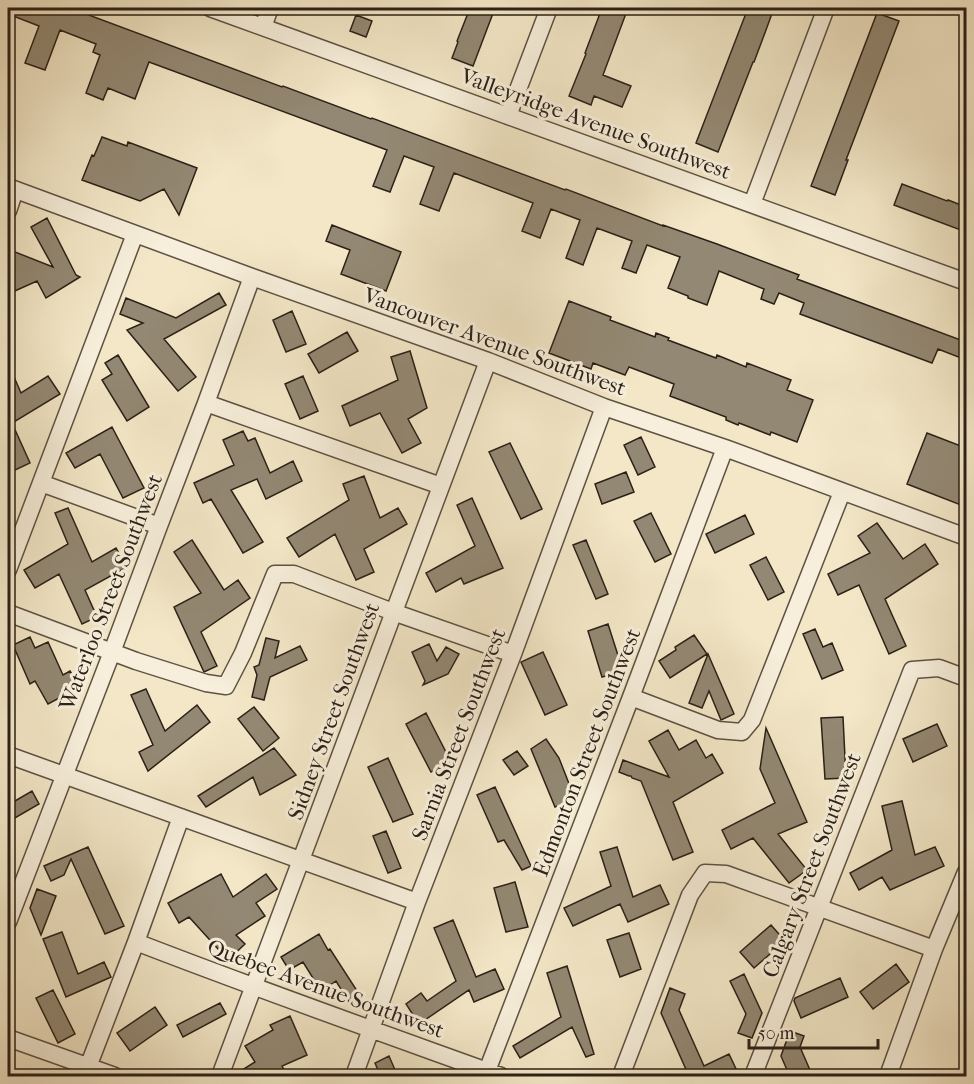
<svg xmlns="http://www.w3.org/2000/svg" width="974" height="1084" font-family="'IM FELL French Canon',serif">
  <rect width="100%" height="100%" fill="#f3e7c7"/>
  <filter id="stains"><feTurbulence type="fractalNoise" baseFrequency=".00333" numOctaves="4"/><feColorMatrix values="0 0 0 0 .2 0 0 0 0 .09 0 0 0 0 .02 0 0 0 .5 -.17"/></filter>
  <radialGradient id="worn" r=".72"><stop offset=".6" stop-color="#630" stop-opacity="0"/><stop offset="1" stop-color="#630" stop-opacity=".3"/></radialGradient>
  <!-- building -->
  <path fill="#938873" stroke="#2b2117" stroke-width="1.5" d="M8,8H70L282,87L283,86L371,119L372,118L565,190L566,189L663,226V225L717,244L799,275L797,279L966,342V360L938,349L932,363L800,314L804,303L779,293L774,304L761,299L764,289L719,271L707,305L688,298V296L668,288L680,257L647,245L636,273L622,268L632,241L597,228L583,265L566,258L580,220L551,209L540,238L522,231L533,203L454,173L439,211L420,204L434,167L404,156L390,192L373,186L387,150L149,62L135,99L108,88L103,100L86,93L100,55L93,52L96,44L60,30L45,70L25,63L39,26L8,14Z
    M470,8H495L473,66L452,58L458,42L457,41Z
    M602,8H628L603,75L631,86L622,107L594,96L591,105L569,96L586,54L585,53Z
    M748,8H774L766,30L754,62H753L718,152L696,143Z
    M877,13L899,21L846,160H848L835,195L811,186Z
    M356,15L372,21L366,37L350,31Z
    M102,137L127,146L128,142L197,168L179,215L164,189L140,201L82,180L92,155L94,156Z
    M902,184L947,201L948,200L966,207V232L894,205Z
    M47,218L76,275L80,277L46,298L37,281L8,294V258L10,250L53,267L31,227Z
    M332,225L401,252L386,291L341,274L350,250L326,241Z
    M219,293L226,305L164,339L196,377L178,391L127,330L143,323L120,314L126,298L176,318Z
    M569,301L611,317L610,320L655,337L656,333L669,338L668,340L716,358L717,355L746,367L747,363L791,380L787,390L813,400L797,442L771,432L770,435L739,423L738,425L726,420V417L670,396L674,384L629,367L625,375L593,363L591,369L549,353Z
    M292,311L306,344L286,352L273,320Z
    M347,332L358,351L319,373L308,354Z
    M410,351L427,408L408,419L421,443L402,453L380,413L350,426L342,406L398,380L391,357Z
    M118,355L149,407L127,421L102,380L112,374L105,363Z
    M8,363L21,393L48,376L60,394L12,423L30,463L11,472L8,464Z
    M303,376L318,411L300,419L285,384Z
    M112,427L144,488L123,498L100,454L75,468L66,453Z
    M243,431L248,441L255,438L270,473L293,461L302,481L266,499L257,479L231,490L263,542L243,553L211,499L203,503L194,483L234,465L223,440Z
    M927,433L966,448V507L907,484Z
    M641,437L655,467L638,475L624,445Z
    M510,443L542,509L521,519L489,452Z
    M626,472L634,492L602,504L595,484Z
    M364,476L380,518L398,508L407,524L364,549L374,572L356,580L335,534L299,557L287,538L349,500L343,484Z
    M472,498L503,568L464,584L461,578L436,592L426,573L475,546L457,505Z
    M68,508L92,562L116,548L127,567L85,590L97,617L82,624L59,574L35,588L24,570L68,544L55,513Z
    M651,513L671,554L655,562L634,521Z
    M745,515L754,534L715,553L706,534Z
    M877,523L903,559L925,544L938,564L885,599L906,646L889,654L859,585L838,595L828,574L870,553L858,536Z
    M192,540L224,590L238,580L250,598L201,632L217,666L204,672L174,607L201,593L174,552Z
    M586,540L608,594L596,599L573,545Z
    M766,557L784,592L768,600L750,565Z
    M608,624L623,671L602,677L588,631Z
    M815,629L823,647L832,643L843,670L822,679L803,634Z
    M694,635L707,654L670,678L659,661L676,650L675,647Z
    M30,637L35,648L48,642L63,675L70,671L80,687L48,704L35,681L30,684L13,645Z
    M266,638L279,641L275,658L300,646L307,660L270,677L264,700L252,697L257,675L254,667L259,665Z
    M429,644L437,661L446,647L459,654L448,674L423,685L425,681L412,652Z
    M543,652L567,705L545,715L521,662Z
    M708,654L734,714L721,720L709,691L702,708L689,703Z
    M146,689L165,731L197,705L210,722L148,771L139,752L153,745L131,695Z
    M254,707L279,738L263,751L238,719Z
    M426,713L451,762L431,772L406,724Z
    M843,717L846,778L825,779L821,718Z
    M937,724L947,746L913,762L903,739Z
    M766,728L807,822L778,834L807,870L789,883L753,838L731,849L722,830L775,803L760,769Z
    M668,730L679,750L696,740L706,758L712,754L723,773L673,802L693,852L673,860L641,781L632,778L631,776H629L619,772L623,760L669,777L649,741Z
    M546,739L559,758L575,799L555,807L531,749Z
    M274,748L296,775L260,795L253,777L206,807L198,796Z
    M517,751L528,766L514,775L503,760Z
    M388,758L413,814L393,822L368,767Z
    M495,787L531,866L522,870L504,840L498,842L477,795Z
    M32,791L39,804L8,822V805Z
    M902,801L915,855L935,847L944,866L890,890L882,877L859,890L850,873L892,850L882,806Z
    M386,831L401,868L388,873L373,836Z
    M88,847L124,926L105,934L71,859L64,875L51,881L44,866Z
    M617,847L633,897L660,885L669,904L628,922L620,904L573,926L564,908L611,886L600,852Z
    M221,874L233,897L266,874L277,889L256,903L265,916L236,935L245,944L228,960L189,917L179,923L168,903Z
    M515,882L528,927L506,932L494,888Z
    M37,889L56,896L41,935L30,908Z
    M453,920L476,977L495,969L504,989L474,1002L469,990L419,1024L406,1004L421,993L427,1001L456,981L434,928Z
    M771,925L785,941L754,968L740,952Z
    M62,932L78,974L104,962L111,977L66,997L43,939Z
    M629,933L641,969L620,977L607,940Z
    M319,934L328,950L330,949L361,997L350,1004L336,981L321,991L303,962L289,970L281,957Z
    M896,964L909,982L873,1009L860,992Z
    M567,966L594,1054L586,1057L572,1027L520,1058L513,1046L561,1017L547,973Z
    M744,974L762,1013L752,1038L738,1033L746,1014L730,981Z
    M840,978L848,997L801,1018L794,1001L795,998Z
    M670,988L685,994L679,1010L704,1066L729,1054L737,1071L726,1077H683L688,1074L661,1013Z
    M53,990L75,1034L58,1043L36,998Z
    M220,1003L226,1014L183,1037L177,1025Z
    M155,1007L167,1025L130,1051L117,1033Z
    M290,1016L307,1055L282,1066L288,1077H231L255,1062L245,1046L273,1030L270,1025Z
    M790,1031L804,1036L800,1047L813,1077H790L781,1056Z
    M389,1056L398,1077H381L375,1063Z"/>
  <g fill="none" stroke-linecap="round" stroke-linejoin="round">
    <defs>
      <path id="street" d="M210,8L966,282
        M263,27L270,8
        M508,116L549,8
        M8,187L252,277L488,361L604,407L725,448L966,537
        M752,204L826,8
        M8,211L15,190
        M206,403L441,486
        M41,483L159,526
        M8,570L135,234
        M8,613L136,661L206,683L226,686L243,653L275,574H294L393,612L513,654
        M631,697L718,730L742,732L752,720L842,492
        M8,755L417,902
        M8,922L112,652L159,526L206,403L252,277
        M136,942C257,989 379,1032 501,1076
        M8,1038L115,1076
        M88,1067L136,942L181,817
        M487,1071L631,697L725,448
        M220,1076L488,361
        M354,1076L417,902L513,654L604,407
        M621,1076L690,895L705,873L726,874L934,949
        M753,1076L912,670L939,668L966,678
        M888,1076L934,949L966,872"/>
    </defs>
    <!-- street casing -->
    <use href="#street" stroke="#5d5243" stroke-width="19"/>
    <!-- street -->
    <use href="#street" stroke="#f7efdb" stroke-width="16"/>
  </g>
  <g text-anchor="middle" stroke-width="6" stroke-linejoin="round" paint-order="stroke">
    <!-- street labels -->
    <g font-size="22" fill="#2b2117" stroke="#f7efdb">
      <text transform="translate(596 123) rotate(20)" y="8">Valleyridge Avenue Southwest</text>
      <text transform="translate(495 341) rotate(20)" y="8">Vancouver Avenue Southwest</text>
      <text transform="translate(110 592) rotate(-69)" y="8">Waterloo Street Southwest</text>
      <text transform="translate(333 711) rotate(-70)" y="8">Sidney Street Southwest</text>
      <text transform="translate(458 734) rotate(-69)" y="8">Sarnia Street Southwest</text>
      <text transform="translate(586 752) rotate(-69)" y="8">Edmonton Street Southwest</text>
      <text transform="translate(811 865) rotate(-69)" y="8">Calgary Street Southwest</text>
      <text transform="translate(326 988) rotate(20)" y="8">Quebec Avenue Southwest</text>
    </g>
  </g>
  <!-- margin -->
  <rect width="974" height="1084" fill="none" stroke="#f3e7c7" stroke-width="30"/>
  <rect x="9" y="9" width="956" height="1066" fill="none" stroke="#2b2117" stroke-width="3"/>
  <rect x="15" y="15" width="944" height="1054" fill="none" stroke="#2b2117" stroke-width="1.5"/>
  <!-- scale -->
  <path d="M749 1039v9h129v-9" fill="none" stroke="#2b2117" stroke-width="3"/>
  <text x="758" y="1039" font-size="18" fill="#2b2117" stroke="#f7efdb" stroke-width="4.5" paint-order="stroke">50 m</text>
  <rect width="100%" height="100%" filter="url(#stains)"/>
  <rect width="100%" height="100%" fill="url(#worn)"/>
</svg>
